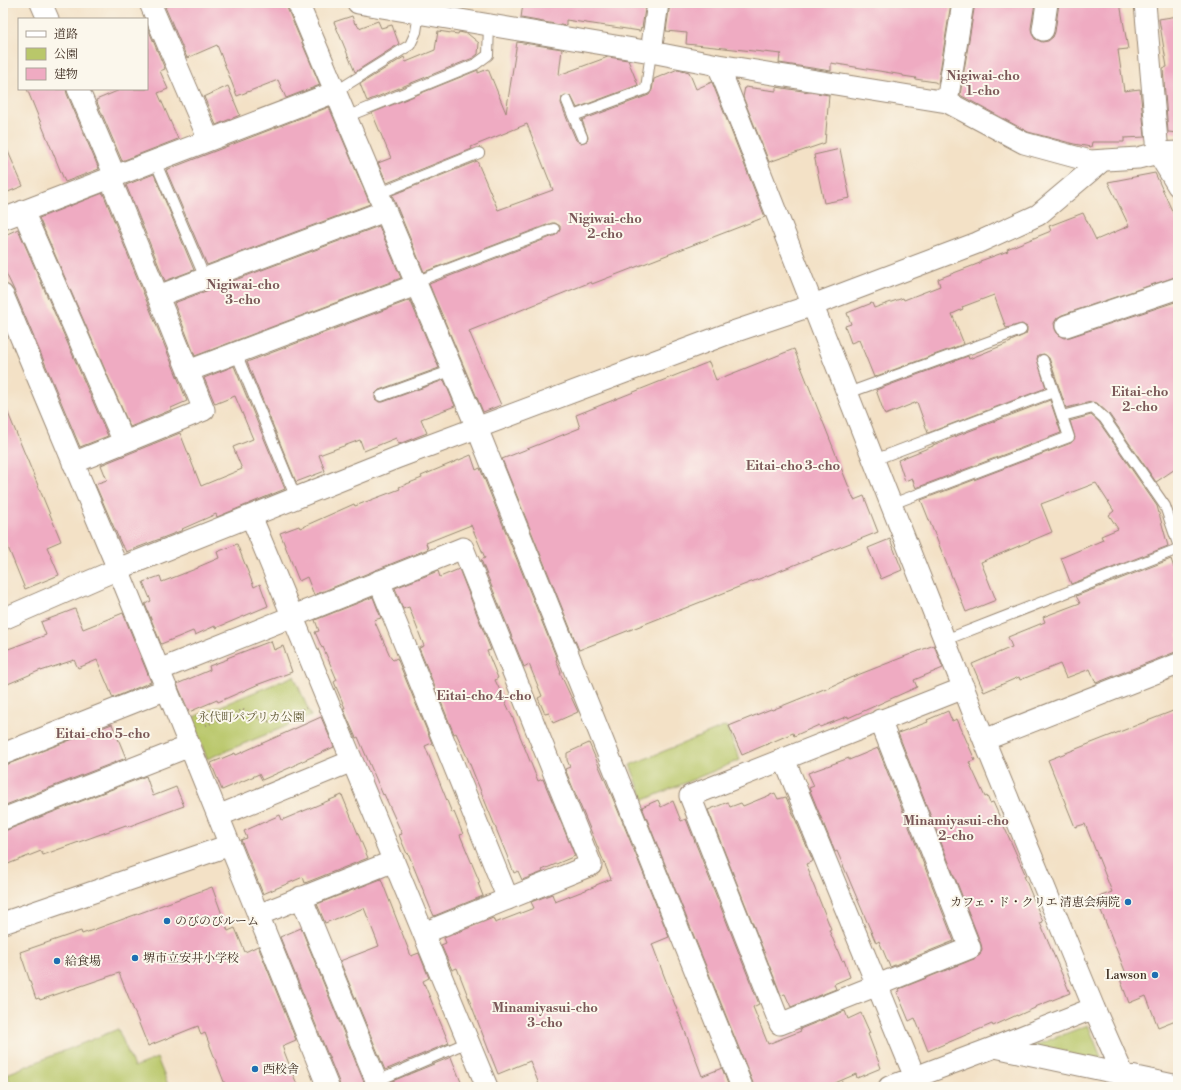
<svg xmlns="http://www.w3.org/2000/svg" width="1181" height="1090" font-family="'Libre Bodoni','Noto Serif JP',serif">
  <rect width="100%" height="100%" fill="#fbf7ec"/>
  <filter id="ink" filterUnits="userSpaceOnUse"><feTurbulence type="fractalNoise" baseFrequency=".025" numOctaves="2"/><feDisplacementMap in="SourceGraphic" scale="8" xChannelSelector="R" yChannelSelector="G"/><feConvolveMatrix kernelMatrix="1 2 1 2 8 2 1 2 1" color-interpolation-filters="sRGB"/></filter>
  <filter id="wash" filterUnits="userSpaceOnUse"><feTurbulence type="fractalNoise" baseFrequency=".012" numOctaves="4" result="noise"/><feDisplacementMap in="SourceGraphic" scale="16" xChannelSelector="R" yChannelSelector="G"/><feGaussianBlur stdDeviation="0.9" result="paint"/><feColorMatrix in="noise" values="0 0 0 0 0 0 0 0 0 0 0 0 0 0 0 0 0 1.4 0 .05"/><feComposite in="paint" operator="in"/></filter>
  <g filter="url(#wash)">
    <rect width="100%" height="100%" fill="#f3e1c6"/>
    <!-- green -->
    <path fill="#b9c76a" stroke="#7a7844" d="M294,676L311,716L207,759L191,718Z
      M726,726L740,760L644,800L630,765Z
      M1088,1025L1103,1062L1031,1047Z
      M118,1029L134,1067L157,1058L169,1087H12L7,1074Z"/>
    <g id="blocks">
      <!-- building -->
      <path fill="#efabc2" d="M174,3H285L320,85L286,98L278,80L237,96L217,45L187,58L165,7Z
        M523,3H646L642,28L641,27L640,31L566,20V26L521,18Z
        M670,3H951L938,84L935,82L915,79L916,78L903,76V75L831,63V71L779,63L780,55L782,54L686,44L687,33L666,31Z
        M975,3H1035L1031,28L1032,34L1035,39L1042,42L1048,41L1053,37L1055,32L1059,3H1120L1128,49L1118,50L1124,91L1140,89L1145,137L1124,138V142H1092L1091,147L1074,144L1028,132L960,95Z
        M352,16L355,24L356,23L359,28L378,21L381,28L392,25L399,44L355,72L334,22Z
        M1178,16V133L1168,132L1163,68L1167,67L1159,19Z
        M147,26L165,69L160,71L168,89L158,93L178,139L122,161L96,100L122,89H147Z
        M438,31L458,34L459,32L468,34L479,43L478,54L473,58L367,101L360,84L404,57L406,62L435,50Z
        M517,42L562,49L559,75L608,57L628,60L638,85L577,108L571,96L565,95L562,97L561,103L567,119L576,140L581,143L587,141L588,137L582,120L649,95L652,90L654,79L678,69L689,72L696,89L712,82L765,217L592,284L591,282L469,331L501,405L483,412L429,284L556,235L560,230V226L555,223H552L424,272L392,195L477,161L498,210L553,190L527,124L471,147L472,149L387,183L378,163L391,158L372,113L478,70V73L488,69L506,113Z
        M228,86L240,115L216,125L204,97Z
        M745,87L776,91V87L829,95L825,143L769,162L743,97Z
        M27,89H66L67,94L99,169L65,182Z
        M329,107L370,204L207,265L166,170Z
        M3,140L23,186L3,194Z
        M840,149L850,198L824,203L814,155Z
        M1155,173L1178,224V276L1062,315L1057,318L1054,323L1055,329L1058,335L1064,338L1070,337L1178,301V467L1156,482L1109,414L1097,403L1091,402L1066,408L1049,358L1044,354L1038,355L1037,359L1046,388L928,433L917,402L885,415L876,390L968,356L969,359L1011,342V341L1026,334L1027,331V327L1022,324L1006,328L994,295L962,307L963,309L952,314L964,344L874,377L859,340L851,343L845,326L851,324L847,313L872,303L874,308L903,298L904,300L940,286L938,279L980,263V261L1008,251L1007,249L1051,231L1049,226L1083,213L1096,240L1129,226L1108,182Z
        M154,174L194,270L165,281L126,185Z
        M103,193L187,401L171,408V410L130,427L39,218Z
        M379,226L401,278L195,356L174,303Z
        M18,229L108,436L80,447L14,290L3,267V236Z
        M410,300L439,368L379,390L375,394V399L379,402H383L444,380L455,406L421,419L427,433L399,444L396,438L364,451L360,440L319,455L325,471L296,482L247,362Z
        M794,349L854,500L864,496L878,532L579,650L502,459L580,428L576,415L709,362L716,380Z
        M234,366L285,489L217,517L216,514L182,529L183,530L126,552L123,546H122L95,484L107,480L101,465L180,433L201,486L242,469L233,447L253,439L235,396L215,404L204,378Z
        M1050,400L1061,433L916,488L912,478L905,481L898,460L933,446V445Z
        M3,401L61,541L47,547L59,575L25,589L3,535Z
        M1091,415L1099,422L1157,506L1168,546L1071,584L1061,558L1103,540L1101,536L1118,529L1109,515L1114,511L1096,483L1041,504L1052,532L981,562L996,600L966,612L921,500L1071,443L1075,438L1070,421Z
        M471,455L476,470L480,468L557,659L556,660L561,673H560L578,712L553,723L549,713L545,714L538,698L542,696L529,664L524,667L481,560L485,558L471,525L426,543L428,549L314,595L307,577L299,581L280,533L299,526L300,528L354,504L355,506L400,489L399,487L422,478L421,476Z
        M890,539L902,570L881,579L868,548Z
        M237,544L254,587L260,584L268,606L216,628L215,626L195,635L193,631L161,644L145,604L151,601L143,582L160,576L162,582L198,568V567L219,558L217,552Z
        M1171,559L1174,568L1178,567V651L1096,683L1090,669L1066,678L1060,664L1020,680L1019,677L984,692L972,664L1012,647L1008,637L1045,622L1043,617L1080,603L1076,596Z
        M459,569L491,650L487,651L498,678L495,680L512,716L538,781L543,779L575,856L542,870L543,872L522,880L518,871L514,873L467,757L456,733L454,734L419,648L424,646L409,607L403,609L395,588L438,571L440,577Z
        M373,597L381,618L374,620L391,658L393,660L397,658L432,743L425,746L452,813L454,812L463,834L460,835L480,883H478L483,896L434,916L430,907L408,853L407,854L399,835L402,834L384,794L383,795L358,737L356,738L343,708H345L334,682L337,680L323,647L322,648L315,632L319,631L315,620Z
        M75,609L83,629L123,613L151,682L113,698L97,660L78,668L74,660L41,671V670L3,686V651L46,635L41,622Z
        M271,641L274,650L283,646L292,672L259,684L218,702L217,700L189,712L177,684L210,670L209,666L228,659L227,658Z
        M934,645L943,668L914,680L917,687L848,718V716L820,727L819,725L794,736L793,733L742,755L729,726L771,709L772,710L824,689V690L850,678Z
        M1178,709V1019L1158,1027L1146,996L1129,1003L1120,979L1127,976L1096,898L1112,892L1085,824L1075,827L1048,760Z
        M948,711L952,721L957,719L975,760L969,762L985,797L987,796L990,803L993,802L1011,842L1026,876H1024L1043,922L1040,923L1070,993L1035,1007V1008L1017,1016V1015L993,1026L992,1024L928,1051L915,1018L909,1021L897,992L900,991L899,989L974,959L980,955L982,949L981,944L898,733L928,722L927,720Z
        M321,717L334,747L296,764V765L262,780L259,774L222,790L211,763L235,753L236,755Z
        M112,724L126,758L3,806V766Z
        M589,743L617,808L669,937L652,944L702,1076L722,1068L729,1087H540L530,1061L498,1074L457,968L452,970L441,945L446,943L444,938L493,918L495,923L534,908L531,902L552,894L555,902L596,886V885L611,879L565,769L570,767L567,760V753Z
        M878,748L954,941L890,967L879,941L876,943L837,851L835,852L809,788L814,786L808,773L849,758V760Z
        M146,776L153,796L176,787L184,806L127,827L126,825L43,855L41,851L3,866V831L7,830Z
        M775,793L778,799L786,797L813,861L806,864L810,873L809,874L831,929L829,930L842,961L844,960L850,977L834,984L836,989L791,1007L785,994L781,995L708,810L728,802L730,807L741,803L743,806Z
        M342,795L368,858L305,883L303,877L263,894L241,840L247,838L244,831L280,815L282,820Z
        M658,800L661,807L673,801L681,821L686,819L759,1004L753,1007L768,1044L801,1031L800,1029L845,1011L848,1019L861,1013L870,1033L868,1034L881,1068L857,1078L856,1074L826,1087H754L753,1083L642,807Z
        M381,879L411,956L419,953L429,978L423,981L449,1043L385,1070L340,961L379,946L364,908L325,923L317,904Z
        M212,887L228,931L235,928L245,952L258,946L296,1040L282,1046L298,1087H226L205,1033L201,1035L198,1026L148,1046L119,973L40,1000L39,998L36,999L20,952L81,931L82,934Z
        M301,928L366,1087H340L339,1082L280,937Z
        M451,1057L463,1087H391L390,1082Z"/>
    </g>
  </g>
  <g filter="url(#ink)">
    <use href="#blocks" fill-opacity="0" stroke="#978672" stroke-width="1"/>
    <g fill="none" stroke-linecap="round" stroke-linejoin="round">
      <defs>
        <path id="lane" d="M335,92L410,45L416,32L419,13
          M567,101L582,137
          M573,116L646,89L651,52
          M346,117L476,64L488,55L489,25
          M155,161L205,278
          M378,194L479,153
          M415,282L554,229
          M236,353L296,498
          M848,393L1021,330
          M381,396L453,370
          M1062,416L1093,408L1104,418L1165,506L1178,544
          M874,460L1053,392
          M892,504L1069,437L1043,360
          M945,640L1178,549
          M377,1081L468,1042"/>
        <path id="street" d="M41,3L48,19
          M150,3L209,140
          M298,3L477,428L742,1087
          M358,3L651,52L718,65L947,102L1024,143L1090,161L1138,158L1158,153L1178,152
          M1145,3L1158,153L1178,186
          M1043,30L1047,3
          M651,52L658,3
          M718,65L984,740L1094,1008L1123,1074L1120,1087
          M78,89L115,176
          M947,102L963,3
          M23,211L124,442
          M3,219L335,92
          M3,295L118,569L328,1087
          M158,296L385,211
          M1066,326L1178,288
          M188,371L416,285
          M73,463L204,410L110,178
          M251,516L487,1087
          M379,581L508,899
          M3,619L118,569L396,458L727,334L813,305L977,243L1038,215L1102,161
          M159,670L463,548L591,865L424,933
          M880,720L970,948L780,1024L690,796L964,688
          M984,740L1178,664
          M3,754L167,689
          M784,759L919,1087
          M218,816L352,761
          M3,819L190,746
          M301,897L379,1087
          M258,915L394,861
          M3,923L230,845
          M995,1047L1178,1086
          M889,1087L995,1047L1094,1008"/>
      </defs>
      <!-- lane casing -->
      <use href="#lane" stroke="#978672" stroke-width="12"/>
      <!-- street casing -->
      <use href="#street" stroke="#978672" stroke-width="23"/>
      <!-- path -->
      <path stroke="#978672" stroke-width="2.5" stroke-dasharray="1 3" stroke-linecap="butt" d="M206,725L243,710L267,722L306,708"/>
      <!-- lane -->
      <use href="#lane" stroke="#fff" stroke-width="10"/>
      <!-- street -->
      <use href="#street" stroke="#fff" stroke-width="21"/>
    </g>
  </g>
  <!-- markers -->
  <g fill="#1f6fb2" stroke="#fbf7ec" stroke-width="1.5">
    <circle cx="1128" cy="902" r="4"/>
    <circle cx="167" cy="921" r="4"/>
    <circle cx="135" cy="958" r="4"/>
    <circle cx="57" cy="961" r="4"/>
    <circle cx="1155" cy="975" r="4"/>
    <circle cx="255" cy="1069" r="4"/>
  </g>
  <g text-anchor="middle" stroke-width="4" stroke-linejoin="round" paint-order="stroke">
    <!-- park labels -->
    <g font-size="12" fill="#615935" stroke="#fbf7ec">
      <text x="251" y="721">永代町パプリカ公園</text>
    </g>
    <!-- poi labels -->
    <g font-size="12" fill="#3b2a1e" stroke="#fbf7ec" text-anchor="start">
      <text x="1120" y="906" text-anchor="end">カフェ・ド・クリエ 清恵会病院</text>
      <text x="175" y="925">のびのびルーム</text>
      <text x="143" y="962">堺市立安井小学校</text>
      <text x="65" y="965">給食場</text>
      <text x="1147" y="979" text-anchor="end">Lawson</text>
      <text x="263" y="1073">西校舎</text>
    </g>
    <!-- neighbourhood labels -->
    <g font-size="13" font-weight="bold" fill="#7a5757" stroke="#fbf7ec">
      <text x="983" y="80">Nigiwai-cho<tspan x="983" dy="15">1-cho</tspan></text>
      <text x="605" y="223">Nigiwai-cho<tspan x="605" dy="15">2-cho</tspan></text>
      <text x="243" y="289">Nigiwai-cho<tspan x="243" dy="15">3-cho</tspan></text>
      <text x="1140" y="396">Eitai-cho<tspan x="1140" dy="15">2-cho</tspan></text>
      <text x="793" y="470">Eitai-cho 3-cho</text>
      <text x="484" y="700">Eitai-cho 4-cho</text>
      <text x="103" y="738">Eitai-cho 5-cho</text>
      <text x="956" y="825">Minamiyasui-cho<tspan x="956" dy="15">2-cho</tspan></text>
      <text x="545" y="1012">Minamiyasui-cho<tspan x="545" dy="15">3-cho</tspan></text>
    </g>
  </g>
  <!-- margin -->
  <rect width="1181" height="1090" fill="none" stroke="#fbf7ec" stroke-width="16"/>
  <!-- legend -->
  <rect x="18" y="18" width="130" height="72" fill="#fbf7ec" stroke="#aea59a"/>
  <rect x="26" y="31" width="20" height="6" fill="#ffffff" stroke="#aea59a"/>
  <text x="54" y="38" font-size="12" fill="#3b2a1e">道路</text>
  <rect x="26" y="48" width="20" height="12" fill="#b9c76a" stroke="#aea59a"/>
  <text x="54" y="58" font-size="12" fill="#3b2a1e">公園</text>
  <rect x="26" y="68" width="20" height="12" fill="#efabc2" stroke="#aea59a"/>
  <text x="54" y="78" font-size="12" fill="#3b2a1e">建物</text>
</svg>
